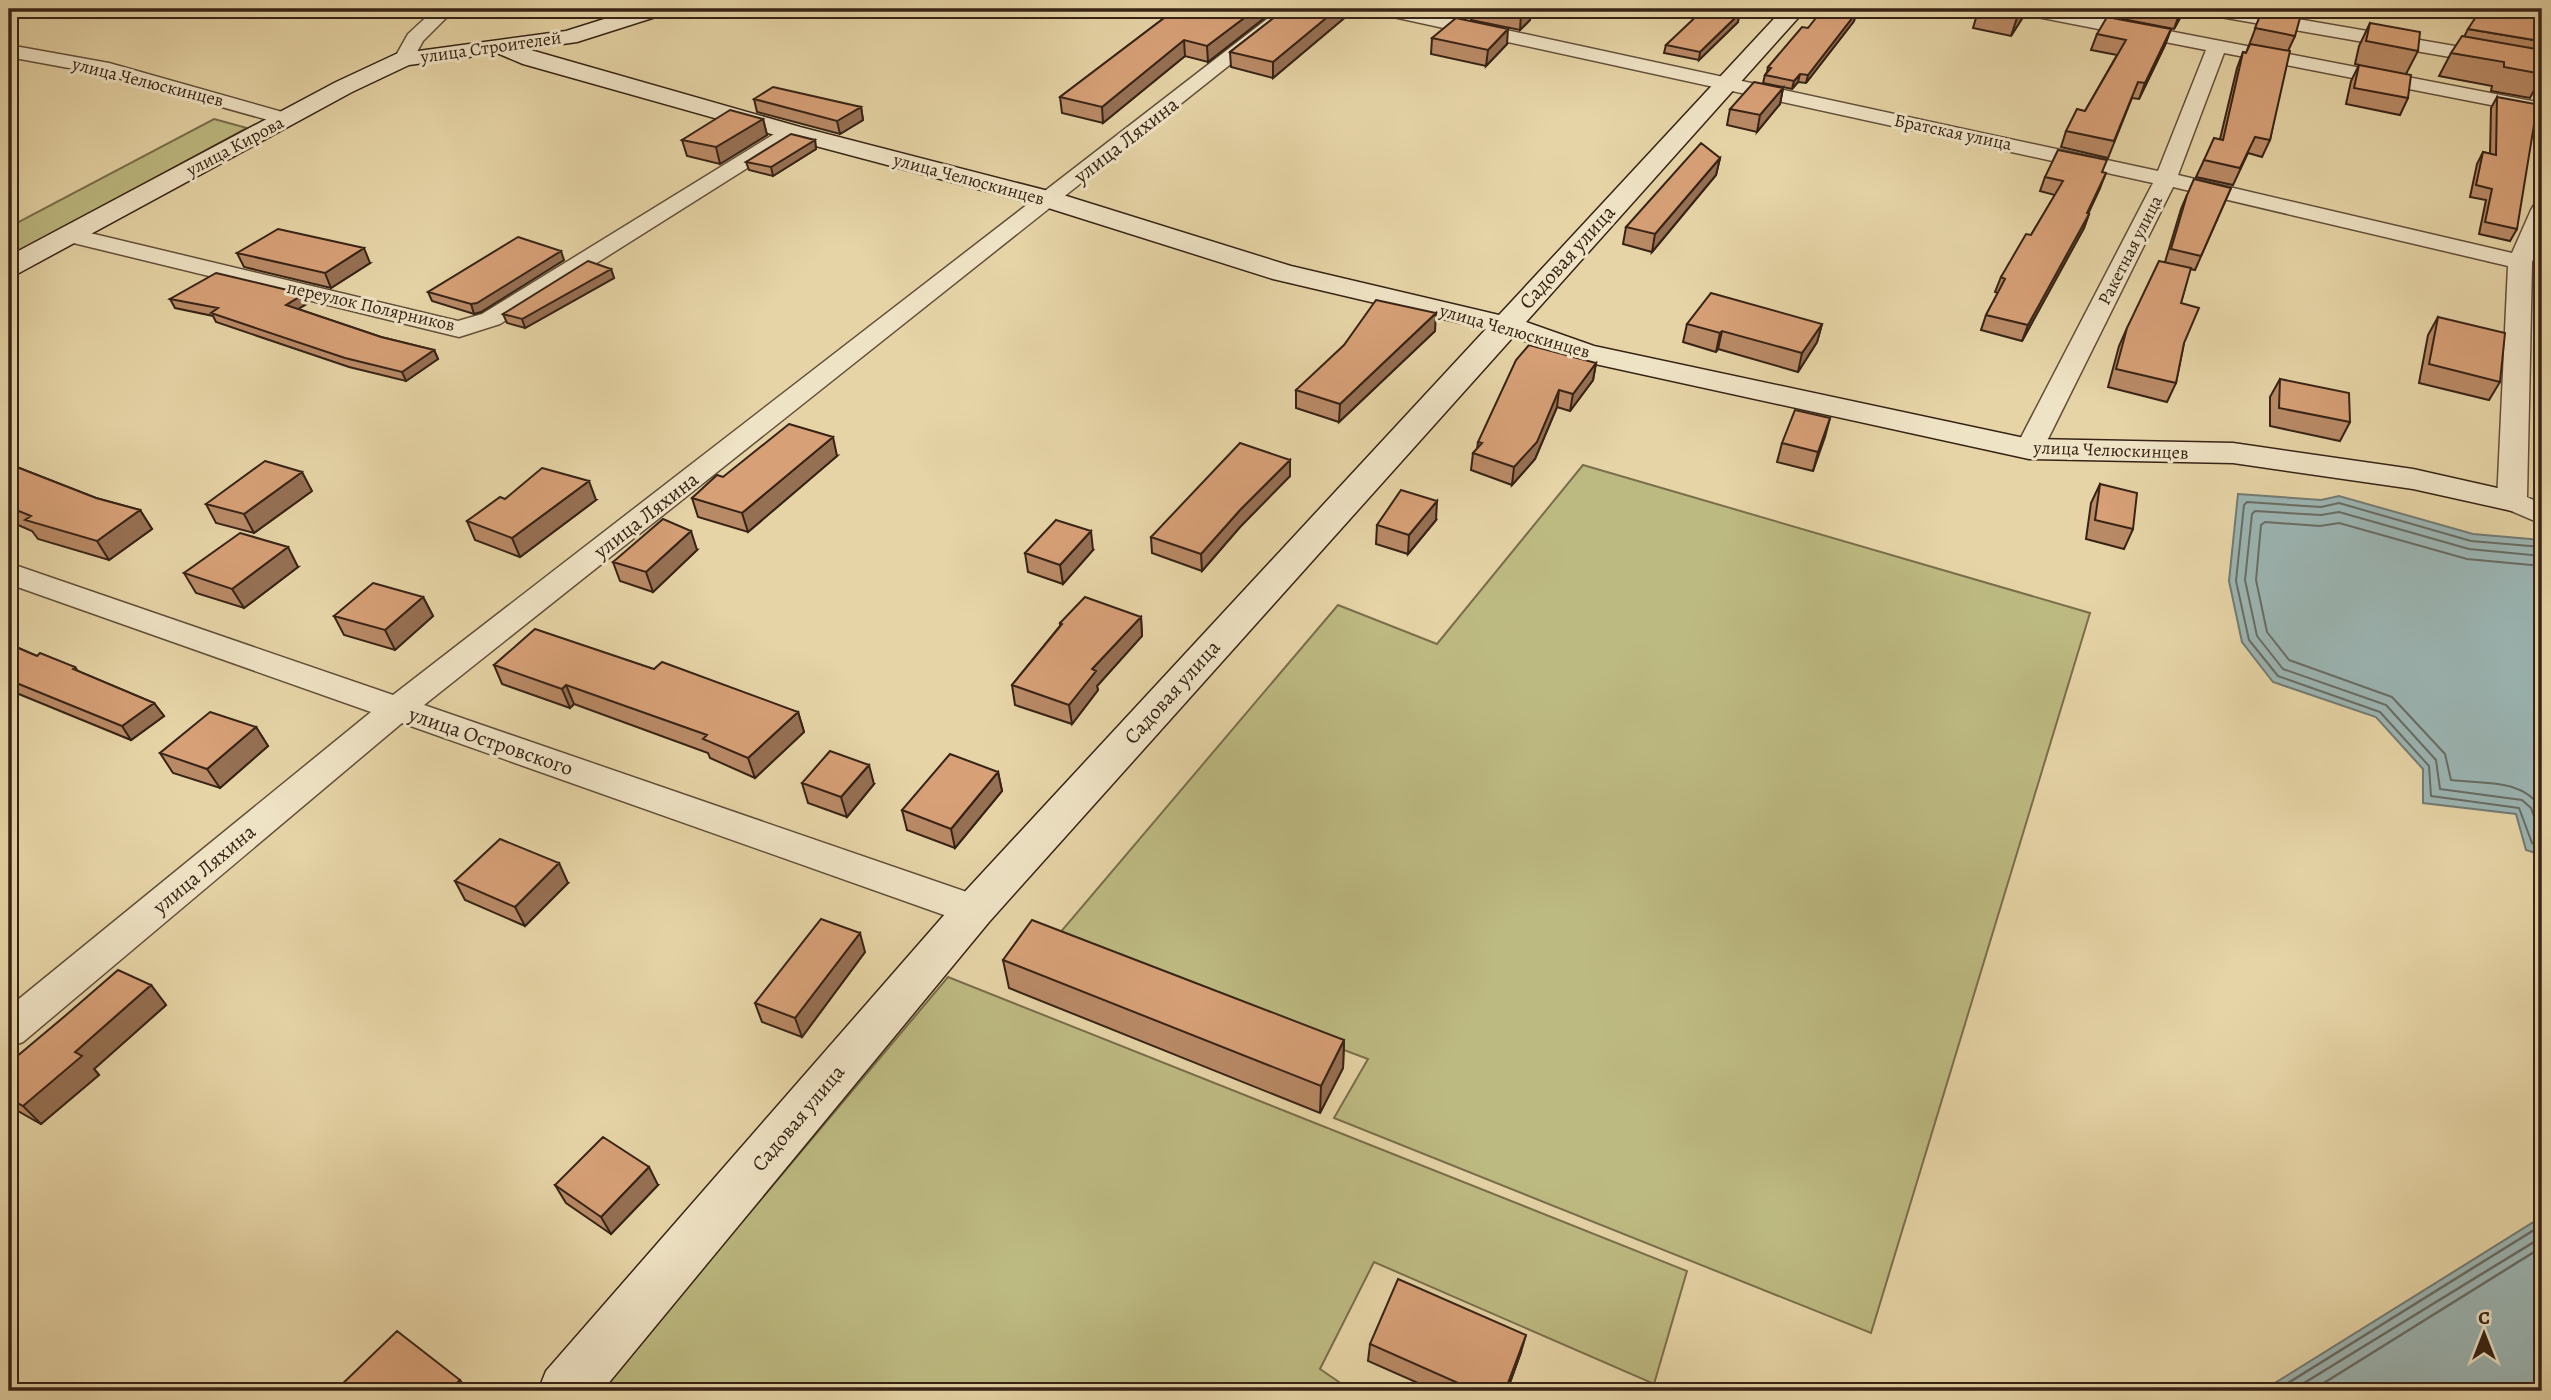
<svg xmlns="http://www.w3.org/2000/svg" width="2551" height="1400" font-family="Alegreya,serif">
  <rect width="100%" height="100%" fill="#e6d4a6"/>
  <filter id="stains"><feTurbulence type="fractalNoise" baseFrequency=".00286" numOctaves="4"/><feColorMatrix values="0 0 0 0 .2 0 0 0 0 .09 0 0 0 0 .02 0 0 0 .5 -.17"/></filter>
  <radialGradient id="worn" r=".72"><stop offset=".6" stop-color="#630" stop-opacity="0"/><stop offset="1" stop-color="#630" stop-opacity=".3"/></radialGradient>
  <!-- green -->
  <path fill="#bdba81" stroke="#7a6e4c" stroke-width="2" d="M214,119L247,128L9,257V227Z
    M1583,465L2090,613L1871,1333L1334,1118L1368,1059L1053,941L1338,605L1437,644Z
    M948,977L1687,1271L1654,1384L1374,1262L1320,1369L1352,1391H600Z"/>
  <!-- water -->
  <path fill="#9bb5b3" stroke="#737b74" stroke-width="2" d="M2238,494L2321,500L2339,496L2473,534L2542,540V855L2526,850L2516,814L2423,803V769L2376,717L2273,682L2242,642L2229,581Z
    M2542,1220V1391H2262L2532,1223Z"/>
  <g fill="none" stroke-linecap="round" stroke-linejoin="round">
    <!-- shore-far1 -->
    <path stroke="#696c64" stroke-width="2" d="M2542,547L2471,541L2339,503L2321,507L2247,502L2244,505L2236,581L2249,640L2278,676L2380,712L2429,766L2431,796L2519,808L2532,843L2542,848
      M2542,556L2469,549L2339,512L2321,515L2255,511L2252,514L2245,580L2257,636L2283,669L2386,705L2436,760L2440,789L2522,800L2531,808L2542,839
      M2542,566L2467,559L2339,523L2320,526L2265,522L2261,525L2256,580L2267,632L2289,660L2392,697L2445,754L2451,780C2483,784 2524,778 2542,810"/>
    <!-- shore -->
    <path stroke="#696c64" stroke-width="2.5" d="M2275,1391L2534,1230L2542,1228
      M2291,1391L2542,1237
      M2311,1391L2542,1247"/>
    <defs>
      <path id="street" d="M9,9H28L26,13L9,19Z
        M435,9H455L423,41L411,63H397L394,59L408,34Z
        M1280,9H1300L424,705L987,899L993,910L987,921L974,925L961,921L402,723L23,1042L9,1047V1007L371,712L9,584V563L393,695Z
        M1375,9H1409L2158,171L2206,50L2027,15L2020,13L2018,9H2055L2542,103V115L2224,53L2178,175L2512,253L2531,210L2534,205L2542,203V237L2532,262L2527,497L2542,504V524L2502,507L2497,501L2508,266L2173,187L2043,449L2039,455L2029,457L2019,455L2015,449L2153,183L1384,15L1377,13Z
        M2200,9H2240L2542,61V73L2209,15L2202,13Z
        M9,45L109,63L293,115L296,119L293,123L286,125L107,75L9,57Z
        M791,126L798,128L802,132L798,136L500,324L459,337L61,240L57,235L61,230L69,228L458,321L482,314L784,128Z"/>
      <path id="secondary" d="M636,9H668L665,14L577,42L527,49L800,127L1060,194L1291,266L1499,315L1783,9H1806L1526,322L1594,346L2029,439L2233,443L2413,469L2524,494L2529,501L2524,508L2512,511L2413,489L2233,463L2029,459L1586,362L1513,337L989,922L602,1391H538L546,1371L959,898L1486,329L1273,279L1042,206L782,137L523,64L497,53L409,65L352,92L19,273L9,275V256L336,82L396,54L566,31Z"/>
    </defs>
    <!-- street casing -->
    <use href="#street" stroke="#634f3a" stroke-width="3"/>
    <!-- secondary casing -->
    <use href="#secondary" stroke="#372316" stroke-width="3"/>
    <!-- street -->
    <use href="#street" fill="#efe3c5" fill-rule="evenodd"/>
    <!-- secondary -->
    <use href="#secondary" fill="#efe3c5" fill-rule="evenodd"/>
  </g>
  <!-- wall -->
  <path fill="#b98a66" stroke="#372316" stroke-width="2" d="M1176,9H1276L1208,62L1185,56L1103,123L1062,113L1060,97Z
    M1285,9H1355L1273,78L1231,67L1230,52Z
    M1472,9H1531L1530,20L1520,30L1471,20Z
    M2071,9H2185L2174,29Z
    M1978,11L2023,17L2011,36L1973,28Z
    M2262,11L2295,36L2288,51L2270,140L2262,157L2248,153L2233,185L2196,177L2204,160L2220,139L2237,68L2243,52L2246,53Z
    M1856,13L1854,21L1806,83L1798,82L1792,89L1763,83L1765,75L1767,72L1768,67L1808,28Z
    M1739,14L1738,22L1699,60L1664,53L1666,45Z
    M2370,23L2418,51L2406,74L2408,98L2400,115L2346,104L2351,81L2359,65L2355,64L2359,46Z
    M2171,29L2165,45L2139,99L2132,98L2108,158L2061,147L2066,131L2085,111L2117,55L2091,50L2097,34Z
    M2468,29L2540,41L2535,49L2542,50V75L2530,98L2491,91L2492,86L2439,76L2451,53L2464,37Z
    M1432,38L1507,44L1486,66L1431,54Z
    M1783,88L1780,104L1757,132L1727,125L1730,109Z
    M2497,97L2517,229L2510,241L2479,234L2486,200L2470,197L2477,164L2483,152L2490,154L2491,108Z
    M754,99L861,107L863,120L840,134L757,112Z
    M763,119L767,135L720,164L687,156L682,140Z
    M815,140L816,149L773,176L749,170L746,162Z
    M1720,158L1716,175L1652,252L1623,244L1626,227Z
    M2102,172L2100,188L2088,214H2089L2084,228L2022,341L1981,330L1986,315L1998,293L1995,292L2001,277L2031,235L2055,195L2040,191L2045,177Z
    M2231,188L2195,270L2190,269L2181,303L2184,343L2176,383L2167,402L2108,387L2119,346L2127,328L2165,262L2181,209L2187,195Z
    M237,253L370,263L331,288L244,267Z
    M564,260L481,312L474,314L432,301L428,292Z
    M611,269L614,278L525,328L507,323L503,314Z
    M304,294L308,303L298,309L381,337L434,350L438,359L406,381L349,367L216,322L213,316L175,308L170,299Z
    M2438,317L2500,382L2489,400L2419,383L2428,335Z
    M1687,324H1822L1817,342L1798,372L1718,349L1716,352L1683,342Z
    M1435,331L1339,422L1296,408V390Z
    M1596,363L1593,380L1570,411L1557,407L1535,459L1512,485L1471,470L1473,453L1477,449L1478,442Z
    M2280,379L2350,422L2340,441L2270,426V397Z
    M1830,418L1813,471L1777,462L1782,443Z
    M837,456L748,532L698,517L692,498L723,477Z
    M1290,460V476L1240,527L1202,571L1152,553L1151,537Z
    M9,464L96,498L140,510L152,529L109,560L38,539L32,531L9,521Z
    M2100,484L2133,529L2124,549L2086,539L2091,503Z
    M312,491L254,533L216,523L206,504Z
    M505,499L596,500L520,557L475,540L467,521Z
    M1436,520L1408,554L1376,544L1377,525Z
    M697,550L653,592L620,581L613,562Z
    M1093,550L1063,584L1028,572L1025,553Z
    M298,567L244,608L196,593L184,573Z
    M423,597L433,616L395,650L344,635L334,616Z
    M1141,617L1142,636L1097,686L1098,690L1072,724L1015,705L1012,685L1060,626V623Z
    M9,644L37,656L75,667L78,671L154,703L164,716L131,740L9,690Z
    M494,665L654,669L798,712L804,732L755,778L710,758L708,753L574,704L570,708L502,684Z
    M256,727L268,746L220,788L173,773L160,753Z
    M998,772L1002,791L955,848L907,830L902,810Z
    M802,783L874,784L847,817L808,803Z
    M455,881L568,883L525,926L465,900Z
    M865,952L802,1037L762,1022L755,1003Z
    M1003,960L1344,1040L1343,1068L1320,1113L1009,988Z
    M151,985L166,1005L94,1069L99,1075L41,1124L9,1106V1063Z
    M555,1185H658L611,1234L566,1203Z
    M1370,1344L1521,1352L1507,1391H1436L1368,1361Z"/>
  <!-- shaded-wall -->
  <path fill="#967053" stroke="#372316" stroke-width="2" d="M1256,9H1276L1208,62L1207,46Z
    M1337,9H1355L1273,78V62Z
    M1527,9H1531L1530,20L1520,30L1521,15Z
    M2023,9H2026L2023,17L2011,36L2017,18Z
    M2182,9H2185L2174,29L2180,12Z
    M1856,13L1854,21L1806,83L1808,75Z
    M1739,14L1738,22L1699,60L1700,52Z
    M1508,29L1507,44L1486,66L1488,50Z
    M2171,29L2165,45L2139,99L2145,83Z
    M1184,40L1185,56L1103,123L1102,107Z
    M1800,74L1798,82L1792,89L1794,81Z
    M1783,88L1780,104L1757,132L1760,115Z
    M861,107L863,120L840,134L837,121Z
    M763,119L767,135L720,164L716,147Z
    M815,140L816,149L773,176L771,167Z
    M1720,158L1716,175L1652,252L1655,234Z
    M2106,173L2100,188L2081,228L2087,213Z
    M2089,214L2084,228L2022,341L2028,325Z
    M364,248L370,263L331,288L325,273Z
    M561,251L564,260L481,312L474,314L471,304Z
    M611,269L614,278L525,328L522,319Z
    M304,294L308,303L290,314L286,305Z
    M1436,313L1435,331L1339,422L1340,404Z
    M1822,324L1817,342L1798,372L1802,353Z
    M1722,331L1718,349L1716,352L1720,333Z
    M434,350L438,359L406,381L402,372Z
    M1596,363L1593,380L1570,411L1573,394Z
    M1559,390L1557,407L1535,459L1512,485L1514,467Z
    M1830,418L1825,437L1813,471L1818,452Z
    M833,437L837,456L748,532L742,513Z
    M1290,460V476L1240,527L1202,571L1201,554L1240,510Z
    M302,472L312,491L254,533L244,514Z
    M589,481L596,500L520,557L512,538Z
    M1437,501L1436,520L1408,554L1409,535Z
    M140,510L152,529L109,560L97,541Z
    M691,531L697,550L653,592L646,572Z
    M1091,531L1093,550L1063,584L1060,565Z
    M288,547L298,567L244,608L232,589Z
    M423,597L433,616L395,650L385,630Z
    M1141,617L1142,636L1097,686L1098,690L1072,724L1069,705L1092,669Z
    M566,685L574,704L570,708L562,689Z
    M154,703L164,716L131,740L122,726Z
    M798,712L804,732L755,778L748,758Z
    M256,727L268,746L220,788L207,769Z
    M869,765L874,784L847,817L841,797Z
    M998,772L1002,791L955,848L951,829Z
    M559,863L568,883L525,926L515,907Z
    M860,933L865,952L802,1037L795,1018Z
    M151,985L166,1005L94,1069L99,1075L41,1124L23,1106L75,1052Z
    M1344,1040L1343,1068L1320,1113L1321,1086Z
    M649,1167L658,1185L611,1234L601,1217Z
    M1526,1335L1521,1352L1507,1391H1505Z
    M460,1380L468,1391H449Z"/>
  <!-- building -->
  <path fill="#d7a077" stroke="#372316" stroke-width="2" d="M1176,9H1256L1207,46L1184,40L1102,107L1060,97Z
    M1285,9H1337L1273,62L1230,52Z
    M1493,9H1527L1521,15Z
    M1704,9H1713L1739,14L1700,52L1666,45Z
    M1823,9H1833L1856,13L1808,75L1800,74L1794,81L1765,75L1771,68L1768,67L1802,27L1808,28Z
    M1979,9H2023L2017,18L1978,11Z
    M2165,9H2182L2180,12Z
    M2481,9H2541L2540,41L2468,29Z
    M2262,11L2300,18L2295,36L2255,28Z
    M2107,17L2171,29L2145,83L2138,82L2114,141L2066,131L2077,109L2085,111L2126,40L2097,34Z
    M1456,18L1508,29L1488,50L1432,38Z
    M2370,23L2420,32L2418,51L2366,41Z
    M2462,36L2542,50V74L2504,67V62L2451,53Z
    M2250,44L2290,51L2270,140L2255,137L2240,168L2204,160L2214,138L2223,140L2243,52L2246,53Z
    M2359,65L2411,75L2408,98L2354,88Z
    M1754,82L1783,88L1760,115L1730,109Z
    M773,87L861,107L837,121L754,99Z
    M2497,97L2535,104L2534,125L2517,229L2485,222L2492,189L2476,185L2483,152L2496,155Z
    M730,110L763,119L716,147L682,140Z
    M791,134L815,140L771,167L746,162Z
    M1701,143L1720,158L1655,234L1626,227Z
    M2058,150L2107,160L2102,172L2106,173L2087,213L2089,214L2028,325L1986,315L2005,279L2001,277L2026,234L2031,235L2063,181L2045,177Z
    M2194,179L2231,188L2201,256L2171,249L2187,195Z
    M278,229L364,248L325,273L237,253Z
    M518,237L561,251L477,303L471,304L428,292Z
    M588,261L611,269L522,319L503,314Z
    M2159,261L2191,268L2181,303L2199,308L2184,343L2176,383L2116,369L2127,328Z
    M216,273L304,294L286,305L381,337L434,350L402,372L345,358L211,313L218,308L170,299Z
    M1711,293L1822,324L1802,353L1722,331L1720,333L1687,324Z
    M1376,300L1436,313L1340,404L1296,390L1344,345Z
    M2438,317L2505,333L2500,382L2429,364Z
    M1529,345L1596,363L1573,394L1559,390L1537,442L1514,467L1473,453L1482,443L1478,442L1516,360Z
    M2280,379L2349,393L2350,422L2279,408Z
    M1795,410L1830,418L1818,452L1782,443Z
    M789,424L833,437L742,513L692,498L717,475L723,477Z
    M1240,443L1290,460L1240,510L1201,554L1151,537Z
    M265,461L302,472L244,514L206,504Z
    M9,464L96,498L140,510L97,541L25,520L31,516L9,507Z
    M542,468L589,481L512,538L467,521L500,497L505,499Z
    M2100,484L2137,493L2133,529L2095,520Z
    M1401,490L1437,501L1409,535L1377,525Z
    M663,519L691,531L646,572L613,562Z
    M1056,520L1091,531L1060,565L1025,553Z
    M240,533L288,547L232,589L184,573Z
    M373,583L423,597L385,630L334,616Z
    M1085,597L1141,617L1092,669L1096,671L1069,705L1012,685L1062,624L1060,623Z
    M535,629L654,669L662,662L798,712L748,758L703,739L707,735L566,685L562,689L494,665Z
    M9,644L37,656L40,653L75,667L73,669L154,703L122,726L9,680Z
    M210,712L256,727L207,769L160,753Z
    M830,751L869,765L841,797L802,783Z
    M950,754L998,772L951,829L902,810Z
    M500,839L559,863L515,907L455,881Z
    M821,919L860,933L795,1018L755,1003Z
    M1032,920L1344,1040L1321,1086L1003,960Z
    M118,970L151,985L75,1052L82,1056L23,1106L9,1098V1063L65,1016Z
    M603,1137L649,1167L601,1217L555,1185Z
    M1398,1279L1526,1335L1505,1391H1476L1370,1344Z
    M397,1331L460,1380L449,1391H335Z"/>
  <g text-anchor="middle" stroke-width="6" stroke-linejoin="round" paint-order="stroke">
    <!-- far-street labels -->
    <g font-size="18" fill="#372316" stroke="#efe3c5">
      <text transform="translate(491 47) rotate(-8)" y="6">улица Строителей</text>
      <text transform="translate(148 82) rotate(14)" y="6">улица Челюскинцев</text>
      <text transform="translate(1953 132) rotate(12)" y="6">Братская улица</text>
      <text transform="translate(235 146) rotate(-28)" y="6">улица Кирова</text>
      <text transform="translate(969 179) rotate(15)" y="6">улица Челюскинцев</text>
      <text transform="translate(2130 250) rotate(-63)" y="6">Ракетная улица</text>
      <text transform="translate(371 306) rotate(13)" y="6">переулок Полярников</text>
      <text transform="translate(1515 331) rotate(16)" y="6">улица Челюскинцев</text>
      <text transform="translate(2111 450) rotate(2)" y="6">улица Челюскинцев</text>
    </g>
    <!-- street labels -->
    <g font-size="21" fill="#372316" stroke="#efe3c5">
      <text transform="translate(1126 140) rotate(-38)" y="7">улица Ляхина</text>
      <text transform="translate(1567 257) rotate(-48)" y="7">Садовая улица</text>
      <text transform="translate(646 515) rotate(-38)" y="7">улица Ляхина</text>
      <text transform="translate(1172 692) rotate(-48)" y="7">Садовая улица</text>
      <text transform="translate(491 741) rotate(19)" y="7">улица Островского</text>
      <text transform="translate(204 869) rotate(-40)" y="7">улица Ляхина</text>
      <text transform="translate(798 1118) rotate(-50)" y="7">Садовая улица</text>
    </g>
  </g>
  <!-- margin -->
  <rect width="2551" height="1400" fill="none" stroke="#e6d4a6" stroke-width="35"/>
  <rect x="10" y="10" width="2530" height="1379" fill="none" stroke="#372316" stroke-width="3.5"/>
  <rect x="18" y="18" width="2516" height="1365" fill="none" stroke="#372316" stroke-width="2"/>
  <!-- north arrow -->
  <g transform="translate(2484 1334)" stroke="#efe3c5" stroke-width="5" paint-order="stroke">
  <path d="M0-5L12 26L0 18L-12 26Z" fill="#372316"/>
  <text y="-10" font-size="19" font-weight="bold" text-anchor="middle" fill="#372316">С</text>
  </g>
  <rect width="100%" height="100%" filter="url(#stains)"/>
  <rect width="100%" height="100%" fill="url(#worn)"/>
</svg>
